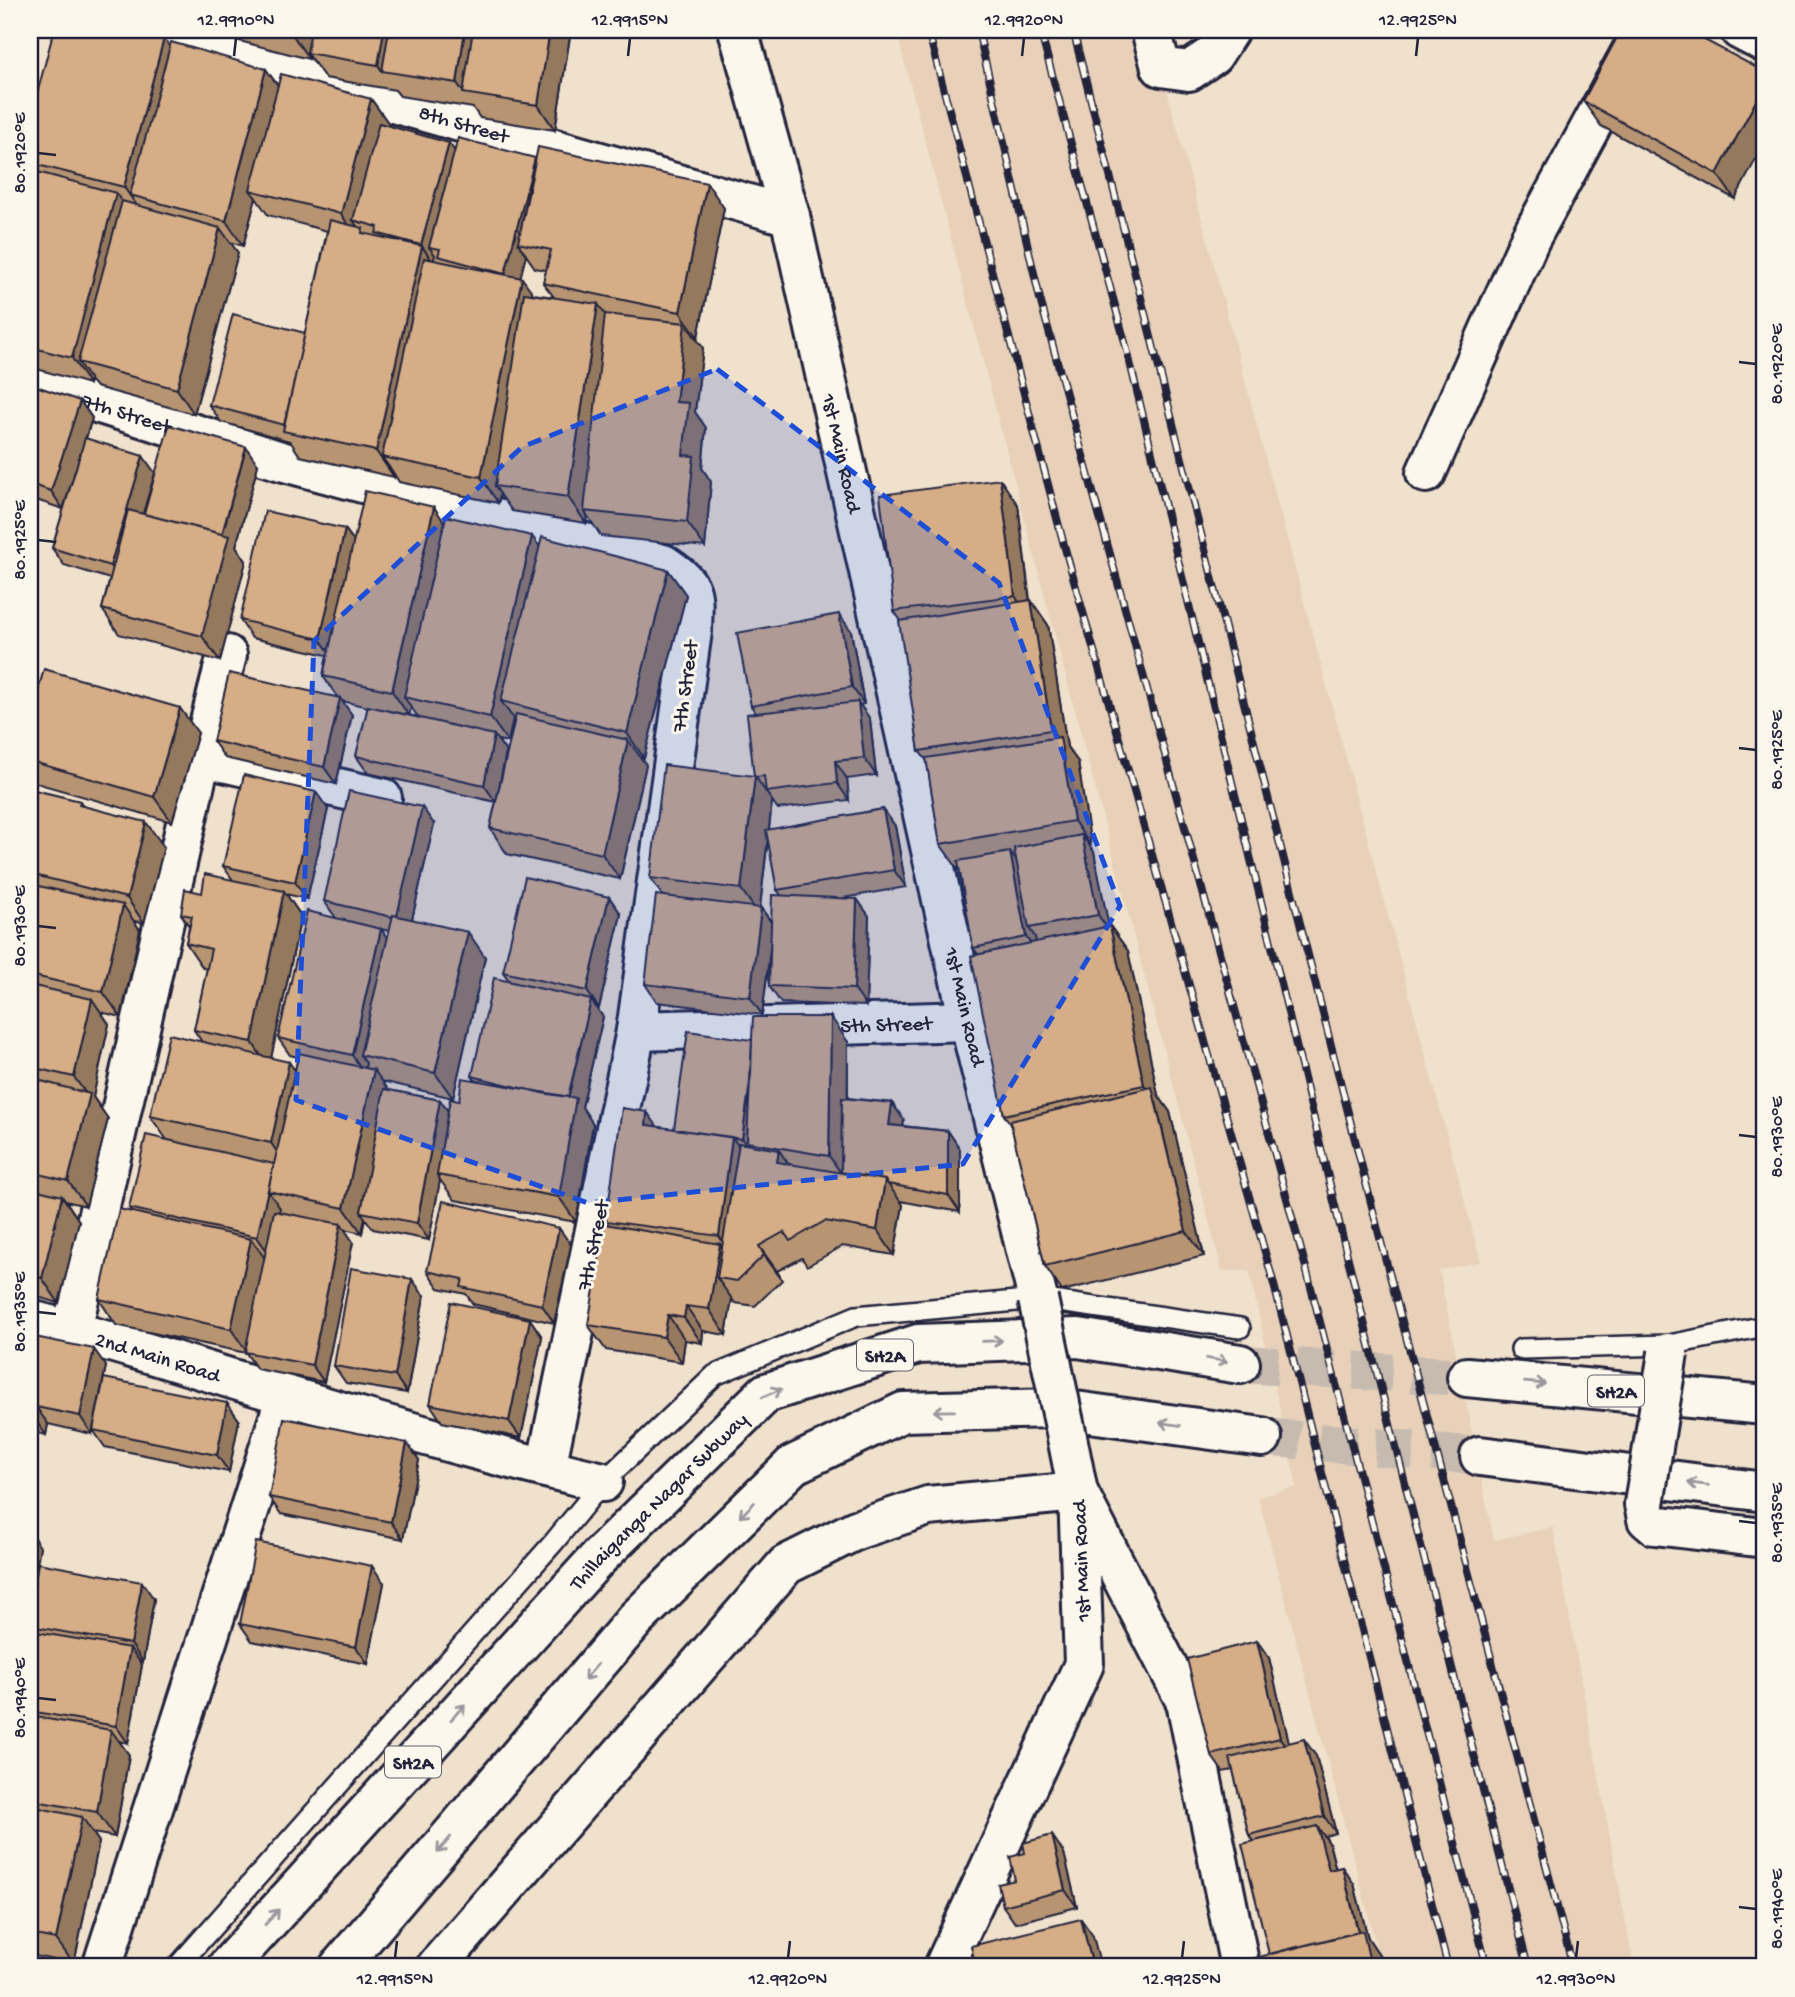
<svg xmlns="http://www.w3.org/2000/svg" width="1795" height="1997" font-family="'Gochi Hand',sans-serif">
  <rect width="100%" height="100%" fill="#f0e1cd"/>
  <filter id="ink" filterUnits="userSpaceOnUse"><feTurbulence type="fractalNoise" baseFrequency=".0143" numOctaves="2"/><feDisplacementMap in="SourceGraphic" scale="14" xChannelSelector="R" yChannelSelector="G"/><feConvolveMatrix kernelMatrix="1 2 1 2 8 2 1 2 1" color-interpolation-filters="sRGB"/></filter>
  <g filter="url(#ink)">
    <!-- built -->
    <path fill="#e8d1b8" d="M896,30H1151L1481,1262L1439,1270L1494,1540L1553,1527L1634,1967H1382L1258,1497L1297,1487L1249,1271H1222Z"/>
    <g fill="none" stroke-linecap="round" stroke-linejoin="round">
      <!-- primary-tunnel -->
      <path stroke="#c7bbb0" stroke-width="38" stroke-dasharray="38 19" stroke-linecap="butt" d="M1240,1364L1467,1377
        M1262,1437L1480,1456"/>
      <defs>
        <path id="lane" d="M1521,1349L1669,1345L1765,1326
          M177,1967L554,1542L603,1482L715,1375L856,1316L1038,1299L1240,1328"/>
        <g id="street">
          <path id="s1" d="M137,30L790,216"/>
          <path id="s2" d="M738,30L790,216L969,1021L1038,1299"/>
          <path d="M1151,30L1161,67L1189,71L1213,55L1229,30"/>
          <path d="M1740,30L1765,43"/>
          <path id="s3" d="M30,382L281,461L663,564C697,587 693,591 692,631L636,1031L546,1468"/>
          <path d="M1426,473L1530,239L1643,30"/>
          <path d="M201,757L382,798"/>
          <path id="s4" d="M636,1031L969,1021"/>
          <path id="s5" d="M30,1320C116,1341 200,1370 285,1395C390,1426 496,1457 603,1482"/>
          <path d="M72,1330L201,757L227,655"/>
          <path d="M1644,1504L1647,1519L1654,1525L1765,1538"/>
          <path d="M102,1967L286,1396"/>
          <path d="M436,1967L786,1565L856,1530L928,1506L1078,1492L1186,1702L1240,1967"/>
          <path d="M944,1967L1084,1664L1078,1492L1067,1437"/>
        </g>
        <g id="primary">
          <path d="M1467,1377L1765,1405"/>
          <path d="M1480,1456L1765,1492"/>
          <path id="s6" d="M227,1967L599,1557L766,1393L918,1344L1078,1338L1240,1364"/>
          <path d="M339,1967L635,1620L793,1465L903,1412L1054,1408L1262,1437"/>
        </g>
      </defs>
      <!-- lane casing -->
      <use href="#lane" stroke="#22223b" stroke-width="24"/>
      <!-- street casing -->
      <use href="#street" stroke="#22223b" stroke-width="44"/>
      <!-- primary casing -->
      <use href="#primary" stroke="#22223b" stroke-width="44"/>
      <!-- lane -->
      <use href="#lane" stroke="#fbf7ec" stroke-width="19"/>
      <!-- street -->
      <use href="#street" stroke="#fbf7ec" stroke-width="38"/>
      <!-- primary -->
      <use href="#primary" stroke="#fbf7ec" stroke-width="38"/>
      <defs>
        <path id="rail" d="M928,30L1064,545L1272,1277L1448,1967
          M978,30L1040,299L1306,1268L1487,1967
          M1040,30L1126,346L1347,1255L1528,1967
          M1073,30L1381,1242L1573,1967"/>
      </defs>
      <!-- rail casing -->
      <use href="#rail" stroke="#22223b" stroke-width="8"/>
      <!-- rail -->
      <use href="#rail" stroke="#fbf7ec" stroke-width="5" stroke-dasharray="16" stroke-linecap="butt"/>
      <defs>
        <path id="street-bridge" d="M1038,1299L1067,1437
          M1644,1504L1668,1353"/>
      </defs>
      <!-- street-bridge casing -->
      <use href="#street-bridge" stroke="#22223b" stroke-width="44" stroke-linecap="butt"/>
      <!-- street-bridge -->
      <use href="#street-bridge" stroke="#fbf7ec" stroke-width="38"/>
    </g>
    <!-- wall -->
    <path fill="#b79573" stroke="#22223b" stroke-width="2" fill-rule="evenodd" d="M197,30H571L555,130L480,118L473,108L400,96L395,90L325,78L310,57L309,59Z
      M1621,30L1735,199L1601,126L1583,101Z
      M170,47L278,85L371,99L389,124L388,126L455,151L724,208L698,337L695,336L703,348L695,412L706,428L702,468L711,482L705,547L601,536L587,515L586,523L512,511L500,494L498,503L399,482L394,474V477L300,456L290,441L221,422L209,405L305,333L327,231L268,215L256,198L243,246L230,242L238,253L194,414L96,387L90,380L89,384L30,367V120ZM526,255L535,268L546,270L543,283L554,297L533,294L520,277Z
      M30,393L80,401L92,418L86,439L143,514L258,465L236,546L246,561L220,661L119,634L102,609L110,579L64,565L52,548L77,465L63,509L30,498Z
      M1018,505L1030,600L1048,625L1067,747L1078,762L1090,847L1094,852L1108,926H1110L1128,951L1158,1095L1170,1112L1204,1256L1062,1291L1045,1266L1011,1124L1004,1115L978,954L973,948L959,868L958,869L940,844L927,761L919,751L901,621L894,611Z
      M445,523L540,547L668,570L686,595L644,758L641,757L646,765L620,879L507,854L490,828L514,720L513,718L508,742L498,740L506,752L496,802L368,773L356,756L368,707L342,701L352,715L336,784L225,758L213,741L338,698L323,676L327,655L252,638L240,620L345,529L354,541ZM411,707L418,717L409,715Z
      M851,631L864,704L860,705L870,719L876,775L847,779L849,800L778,809L768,795L772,801L769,830L883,809L895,826L906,887L843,898L857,899L869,916L866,1006L781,1003L769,986L771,948L762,1015L657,1002L645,984L662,895L650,878L754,776L756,713L751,706ZM768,839L777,890L781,895L772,922L760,907Z
      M30,719L198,733L172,822L36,783L30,774Z
      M30,789L80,801L83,806L164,847L144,923L134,921L140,930L121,1017L101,1012L109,1024L93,1097L108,1119L86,1206L66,1201L79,1221L59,1303L30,1295Z
      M328,809L307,899L286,894L301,916L271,1058L295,1070L298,1057L290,1055L278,1038L336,918L324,901L434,824L412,919L485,957L453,1098L382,1081L388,1090L440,1100L448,1111L459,1101L476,1081L472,1076L510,982L503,972L609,897L621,914L599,1008H596L603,1017L582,1107L593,1124L576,1222L455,1200L440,1180L429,1240L373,1229L365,1218L362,1233L344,1229L353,1242L324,1382L257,1369L246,1353L116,1325L99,1299L131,1211L129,1208L167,1140L150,1116L202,1042L194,1030L207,969L203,968L186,943L189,926L181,914L202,893L233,880L223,866ZM381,929L389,931L387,938Z
      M848,1042V1098L892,1103L904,1120L903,1126L948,1131L960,1149V1212L900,1201L903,1205L894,1255L843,1246L807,1266L802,1258L777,1271L782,1280L755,1306L735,1303L732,1299L726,1335L703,1331L702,1343L685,1340L682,1362L606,1350L588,1325L609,1225L606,1221L647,1112L657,1127L674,1129Z
      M571,1245L554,1323L473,1304L466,1294L439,1288L427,1271Z
      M424,1296L407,1393L346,1383L334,1366Z
      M530,1319L542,1337L521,1438L442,1422L430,1404Z
      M30,1336L106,1366L92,1434L48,1424L46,1435L30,1431Z
      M227,1403L239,1420L229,1472L105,1447L93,1430Z
      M419,1460L403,1539L281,1514L269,1497Z
      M384,1583L368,1664L252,1641L240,1624Z
      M154,1599L143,1662L139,1661L142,1665L128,1743L119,1741L129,1755L115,1837L93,1833L99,1842L74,1964L30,1955V1609Z
      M1257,1641L1269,1658L1289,1743L1316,1756L1336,1833L1325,1836L1329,1843L1336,1869L1342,1867L1354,1884L1368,1938L1380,1956L1254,1841L1249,1835L1233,1770L1223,1772L1211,1755Z
      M1064,1853L1077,1907L1015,1923L1003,1906L1015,1880Z"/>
    <!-- shaded-wall -->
    <path fill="#95795e" stroke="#22223b" stroke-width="2" d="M293,30H317L307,53L310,57L309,59L292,34Z
      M384,30H405L382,71L378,65Z
      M465,30H487L464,93L457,83Z
      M550,30H571L555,130L538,105Z
      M164,38L181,63L130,195L141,212L124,187Z
      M266,69L284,94L250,190L256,198L243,246L226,221Z
      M1765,84V142L1735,199L1717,174Z
      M371,99L389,124L363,223L353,220L360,231L358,239L341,214Z
      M449,143L461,160L429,247L435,255L433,262L421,245Z
      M535,158L518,243L526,255L517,291L505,274Z
      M707,183L724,208L698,337L680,312Z
      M116,193L134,218L78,362L90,380L89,384L72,358Z
      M220,228L238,253L194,414L177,389Z
      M422,246L439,271L382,457L394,474V477L376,451Z
      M522,278L540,303L495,486L500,494L498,503L481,477Z
      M598,304L615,329L584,511L587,515L586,523L568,497Z
      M685,323L703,348L695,412L706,428L702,468L711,482L705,547L687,522L676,402Z
      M80,401L92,418L63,509L51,491Z
      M246,447L258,465L236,546L246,561L220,661L202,636L222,536Z
      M143,456L155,473L122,583L110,566Z
      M1000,479L1018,505L1032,621L1015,596Z
      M434,507L451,532L404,697L411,707L409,716L392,691Z
      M345,529L357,546L332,656L320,639Z
      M532,536L550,561L501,701L513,718L508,742L490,717Z
      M668,570L686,595L644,758L627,733Z
      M1031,600L1048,625L1067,747L1078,762L1091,846L1074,821L1061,745L1051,730Z
      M839,614L851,631L864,704L852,687Z
      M340,698L352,715L336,784L324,767Z
      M858,702L870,719L876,775L864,758Z
      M180,708L198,733L172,822L154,797Z
      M494,735L506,752L496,802L484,785Z
      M628,740L646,765L620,879L602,854Z
      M835,761L847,779L849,800L837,783Z
      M755,776L772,801L759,915L741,889Z
      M316,792L328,809L307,899L295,882Z
      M422,807L434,824L408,936L396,918Z
      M883,809L895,826L906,887L894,870Z
      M146,822L164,847L144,923L127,898Z
      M1082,835L1094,852L1110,932L1098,915Z
      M1010,852L1022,869L1029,928L1035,937L1038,954L1026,937Z
      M284,891L301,916L269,1068L252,1042Z
      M609,897L621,914L599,1008L587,991Z
      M857,899L869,916L866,1006L854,989Z
      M123,905L140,930L121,1017L103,992Z
      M761,908L773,925L762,1015L750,997Z
      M1110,926L1128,951L1158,1095L1170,1112L1204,1256L1186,1231L1156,1102L1144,1085Z
      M381,929L393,946L360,1055L366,1063L364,1072L352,1055Z
      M468,932L485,957L453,1098L435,1073Z
      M92,999L109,1024L93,1097L108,1119L86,1206L68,1181L89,1098L74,1077Z
      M591,1000L603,1017L582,1107L593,1124L576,1222L559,1197L568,1099Z
      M831,1017L848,1042L847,1176H843L829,1156Z
      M755,1041L747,1142L754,1152V1156L742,1139Z
      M289,1062L307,1087L288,1168L271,1143Z
      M374,1070L392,1095L361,1212L365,1218L362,1233L344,1208Z
      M440,1100L452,1117L437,1175L440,1180L429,1240L417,1223Z
      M892,1103L904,1120L901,1142L889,1125Z
      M647,1112L665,1137L646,1125Z
      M948,1131L960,1149V1212L948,1195Z
      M732,1137L750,1162L736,1261L719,1236Z
      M779,1150L796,1175L777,1162Z
      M274,1164L268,1191L280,1208L269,1254L257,1237Z
      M885,1180L903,1205L894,1255L877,1230Z
      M62,1196L79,1221L59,1303L42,1278Z
      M341,1224L353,1242L324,1382L312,1365Z
      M559,1228L571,1245L554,1323L542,1305Z
      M251,1239L269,1264L247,1352L231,1329Z
      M720,1244L737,1269L717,1278L732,1299L726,1335L709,1309Z
      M759,1246L777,1271L782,1280L764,1255Z
      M412,1279L424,1296L407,1393L395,1376Z
      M686,1306L703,1331L702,1343L684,1318Z
      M668,1315L685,1340L682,1362L664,1337Z
      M530,1319L542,1337L521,1438L509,1421Z
      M94,1349L106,1366L92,1434L80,1416Z
      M227,1403L239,1420L229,1472L217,1455Z
      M36,1407L48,1424L46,1435L34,1418Z
      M407,1443L419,1460L403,1539L391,1522Z
      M30,1532L40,1547L30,1605Z
      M372,1566L384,1583L368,1664L356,1647Z
      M142,1582L154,1599L143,1662L131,1644Z
      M1257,1641L1269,1658L1292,1755L1280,1738Z
      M130,1648L142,1665L128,1743L116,1726Z
      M111,1730L129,1755L115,1837L97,1812Z
      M1304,1739L1316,1756L1336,1833L1324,1816Z
      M82,1817L99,1842L74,1964L56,1939Z
      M1317,1826L1329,1843L1340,1887L1329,1870Z
      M1052,1835L1064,1853L1077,1907L1065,1890Z
      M1342,1867L1354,1884L1368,1938L1380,1956L1383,1967H1371L1359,1933Z
      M1081,1919L1093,1936L1101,1967H1093Z"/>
    <!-- building -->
    <path fill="#d5ad86" stroke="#22223b" stroke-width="2" d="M54,30H135L164,38L124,187L30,163V120Z
      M275,30H293L292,34Z
      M311,30H384L378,65L307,53Z
      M389,30H465L457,83L382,71Z
      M473,30H550L538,105L463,93Z
      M1621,30H1686L1765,72V84L1717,174L1583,101Z
      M171,42L266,69L226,221L130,195Z
      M281,74L371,99L341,214L250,190Z
      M379,123L449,143L421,245L376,233L378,227L353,220Z
      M458,138L535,158L505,274L438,256L440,249L429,247Z
      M538,147L707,183L680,312L543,283L551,250L518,243Z
      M30,170L116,193L72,358L30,347Z
      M122,201L220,228L177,389L78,362Z
      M330,220L363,228L362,233L422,246L376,451L283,431Z
      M424,258L522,278L481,477L382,457Z
      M524,293L598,304L568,497L495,486Z
      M233,314L305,333L284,425L209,405Z
      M605,314L685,323L676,402L689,403L683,455L694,456L687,522L584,511Z
      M33,385L80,401L51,491L30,484V393Z
      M169,425L246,447L222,534L144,514Z
      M85,438L143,456L110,566L52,548Z
      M1000,479L1015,596L894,611L880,495Z
      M365,491L434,507L392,691L323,676Z
      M128,510L229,536L202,636L102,609Z
      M265,511L345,529L320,639L240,620Z
      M446,516L532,536L490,717L404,697Z
      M542,537L668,570L627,733L501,701Z
      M1031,600L1051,730L919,751L899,621Z
      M839,614L852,687L751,706L737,633Z
      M44,669L180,708L154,797L30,761V719Z
      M229,673L340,698L324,767L213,741Z
      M858,702L864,758L835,761L837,783L766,792L764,776L756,777L754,776L747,714Z
      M368,706L494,735L484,785L356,756Z
      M516,714L628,740L602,854L490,828Z
      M1060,737L1074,821L940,844L926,758Z
      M664,765L755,776L741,889L650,878Z
      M244,775L316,792L295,882L223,866Z
      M30,789L80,801L79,805L146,822L127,898L30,874Z
      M349,791L422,807L397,916L393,915L392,917L324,901Z
      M883,809L894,870L777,890L766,830Z
      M1082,835L1098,915L1029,928L1014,848Z
      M1010,852L1026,937L973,948L958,861Z
      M205,874L284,891L252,1042L194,1030L211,949L186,943L192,916L181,914L185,889L202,893Z
      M525,877L609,897L587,991L503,972Z
      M30,884L123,905L103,992L30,975Z
      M656,895L761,908L750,997L645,984Z
      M772,895L857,899L854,989L769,986Z
      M307,911L381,929L352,1055L278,1038Z
      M393,915L468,932L435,1073L360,1055Z
      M1110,926L1144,1085L1004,1115L971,956Z
      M494,978L591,1000L568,1097L542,1093L472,1076Z
      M30,985L92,999L74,1077L30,1067Z
      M753,1017H831L829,1156L747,1142Z
      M688,1031L752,1040L751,1075L742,1139L674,1129Z
      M169,1034L289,1062L271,1143L150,1116Z
      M299,1053L374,1070L344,1208L268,1191Z
      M30,1078L90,1094L68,1181L30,1172Z
      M462,1078L576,1098L559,1197L437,1175L450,1099L459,1101Z
      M1152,1087L1186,1231L1045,1266L1010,1121Z
      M384,1089L440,1100L417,1223L361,1212Z
      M842,1098L892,1103L889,1125L948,1131V1195L888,1184L885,1180L841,1172Z
      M622,1108L647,1112L646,1125L732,1137L719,1236L606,1221Z
      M146,1135L274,1164L257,1237L129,1208Z
      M739,1143L779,1150L777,1162L885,1180L877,1230L825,1221L790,1241L784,1232L759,1246L764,1255L737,1281L717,1278Z
      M30,1188L62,1196L42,1278L30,1275Z
      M443,1201L559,1228L542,1305L461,1287L463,1279L427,1271Z
      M119,1209L251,1239L231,1329L99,1299Z
      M274,1211L341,1224L312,1365L245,1352Z
      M605,1224L720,1244L709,1309L686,1306L684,1318L668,1315L664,1337L588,1325Z
      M351,1268L412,1279L395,1376L334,1366Z
      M451,1302L530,1319L509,1421L430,1404Z
      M30,1336L94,1349L80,1416L36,1407L34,1418L30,1417Z
      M104,1378L227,1403L217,1455L93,1430Z
      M284,1418L407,1443L391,1522L269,1497Z
      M256,1542L372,1566L356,1647L240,1624Z
      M38,1563L142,1582L131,1644L30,1626V1609Z
      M30,1631L130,1648L116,1726L30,1711Z
      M1257,1641L1280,1738L1211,1755L1187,1659Z
      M30,1716L111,1730L97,1812L30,1800Z
      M1304,1739L1324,1816L1249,1835L1230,1758Z
      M30,1806L82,1817L56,1939L30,1934Z
      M1317,1826L1329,1870L1342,1867L1358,1932L1269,1954L1242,1844Z
      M1052,1835L1065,1890L1003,1906L998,1884L1015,1880L1010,1857L1025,1853L1023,1843Z
      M1081,1919L1093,1967H962L975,1964L971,1946Z
      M1363,1931L1371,1967H1249L1247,1960Z"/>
    <!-- one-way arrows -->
    <defs><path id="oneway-shaft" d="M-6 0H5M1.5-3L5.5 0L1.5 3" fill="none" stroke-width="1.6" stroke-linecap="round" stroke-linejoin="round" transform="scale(1.75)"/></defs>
    <g stroke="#99979c">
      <use href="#oneway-shaft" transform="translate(992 1341) rotate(-2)"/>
      <use href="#oneway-shaft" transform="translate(1217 1360) rotate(9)"/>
      <use href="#oneway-shaft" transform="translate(1535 1383) rotate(5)"/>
      <use href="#oneway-shaft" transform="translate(772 1393) rotate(-24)"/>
      <use href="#oneway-shaft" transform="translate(944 1411) rotate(179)"/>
      <use href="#oneway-shaft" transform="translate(1170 1424) rotate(-172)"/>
      <use href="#oneway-shaft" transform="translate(1698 1484) rotate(-173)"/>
      <use href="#oneway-shaft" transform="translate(747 1510) rotate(135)"/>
      <use href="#oneway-shaft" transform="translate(591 1672) rotate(130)"/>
      <use href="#oneway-shaft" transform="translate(458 1712) rotate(-48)"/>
      <use href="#oneway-shaft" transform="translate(444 1845) rotate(130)"/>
      <use href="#oneway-shaft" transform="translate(272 1917) rotate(-48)"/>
    </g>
  </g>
  <!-- marked area -->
  <path fill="#1d4ed8" fill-opacity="0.2" stroke="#1d4ed8" stroke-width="5" stroke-dasharray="14 9" stroke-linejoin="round" d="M717,369L999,583L1120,906L963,1164L588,1203L296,1100L314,641L522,447Z"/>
  <!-- ticks -->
  <path fill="none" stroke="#22223b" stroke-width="2.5" d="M234,56L236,38M628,56L630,38M1022,56L1024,38M1416,56L1418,38M38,153L56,155M1739,362L1756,364M38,540L56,542M1739,748L1756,750M38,926L56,928M1739,1135L1756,1137M38,1312L56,1314M1739,1521L1756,1523M38,1698L56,1700M1739,1907L1756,1909M395,1958L397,1941M788,1958L790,1941M1182,1958L1184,1941M1576,1958L1578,1941"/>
  <g text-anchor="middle" stroke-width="6" stroke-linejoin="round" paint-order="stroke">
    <!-- shield labels -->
    <g fill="#fbf7ec" stroke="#636270" stroke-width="2">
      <rect x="857" y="1339.5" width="56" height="31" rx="5"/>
      <rect x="1588" y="1375.5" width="56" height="31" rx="5"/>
      <rect x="385" y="1746.5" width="56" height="31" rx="5"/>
    </g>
    <g font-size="19" font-weight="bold" fill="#22223b">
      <text x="885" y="1362">SH2A</text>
      <text x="1616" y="1398">SH2A</text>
      <text x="413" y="1769">SH2A</text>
    </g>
    <!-- street labels -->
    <g font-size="21" fill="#22223b" stroke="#fbf7ec">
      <text dy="7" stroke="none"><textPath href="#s1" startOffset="340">8th Street</textPath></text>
      <text dy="7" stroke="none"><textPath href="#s3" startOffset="102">7th Street</textPath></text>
      <text dy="7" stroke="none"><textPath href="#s2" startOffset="436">1st Main Road</textPath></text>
      <text transform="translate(684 686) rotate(-82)" y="7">7th Street</text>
      <text dy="7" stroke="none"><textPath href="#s2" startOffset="1003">1st Main Road</textPath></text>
      <text dy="7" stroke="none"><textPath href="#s4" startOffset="250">5th Street</textPath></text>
      <text transform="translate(592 1245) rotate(-78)" y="7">7th Street</text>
      <text dy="7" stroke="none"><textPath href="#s5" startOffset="133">2nd Main Road</textPath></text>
      <text dy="7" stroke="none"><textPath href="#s6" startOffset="635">Thillaiganga Nagar Subway</textPath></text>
      <text transform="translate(1080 1561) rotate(-92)" y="7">1st Main Road</text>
    </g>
  </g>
  <!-- margin -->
  <rect width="1795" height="1997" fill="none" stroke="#fbf7ec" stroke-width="77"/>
  <rect x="38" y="38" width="1718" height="1920" fill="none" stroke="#22223b" stroke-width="2.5"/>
  <g font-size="18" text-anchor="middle" fill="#22223b">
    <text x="236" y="25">12.9910°N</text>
    <text x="630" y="25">12.9915°N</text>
    <text x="1024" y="25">12.9920°N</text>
    <text x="1418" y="25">12.9925°N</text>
    <text transform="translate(19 153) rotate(-90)" y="6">80.1920°E</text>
    <text transform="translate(1776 364) rotate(-90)" y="6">80.1920°E</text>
    <text transform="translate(19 540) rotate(-90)" y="6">80.1925°E</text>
    <text transform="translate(1776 750) rotate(-90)" y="6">80.1925°E</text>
    <text transform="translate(19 926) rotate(-90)" y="6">80.1930°E</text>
    <text transform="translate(1776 1137) rotate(-90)" y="6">80.1930°E</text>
    <text transform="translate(19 1312) rotate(-90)" y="6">80.1935°E</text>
    <text transform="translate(1776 1523) rotate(-90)" y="6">80.1935°E</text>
    <text transform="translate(19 1698) rotate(-90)" y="6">80.1940°E</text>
    <text transform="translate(1776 1909) rotate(-90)" y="6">80.1940°E</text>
    <text x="395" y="1984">12.9915°N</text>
    <text x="788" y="1984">12.9920°N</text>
    <text x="1182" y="1984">12.9925°N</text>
    <text x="1576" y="1984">12.9930°N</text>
  </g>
</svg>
